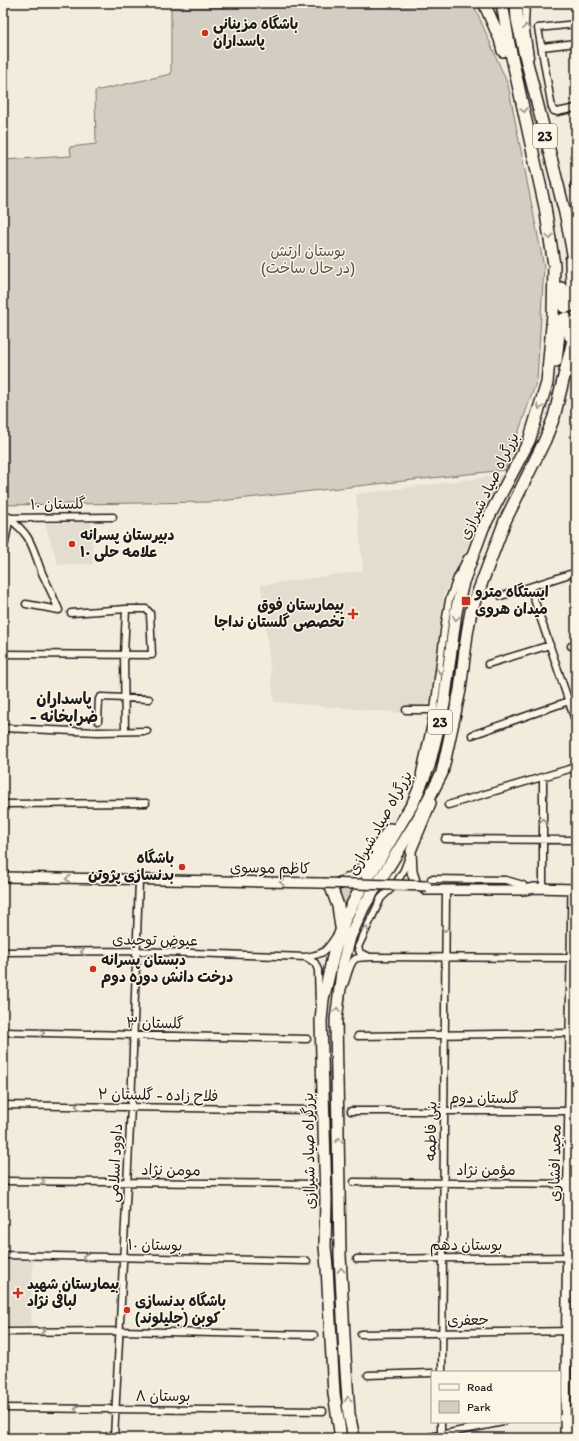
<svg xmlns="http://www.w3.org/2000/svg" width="579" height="1441" font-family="Itim,'Playpen Sans Arabic',sans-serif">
  <rect width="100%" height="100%" fill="#f3ecdd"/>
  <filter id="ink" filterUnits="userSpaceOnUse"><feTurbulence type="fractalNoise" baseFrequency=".025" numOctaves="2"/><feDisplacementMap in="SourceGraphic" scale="8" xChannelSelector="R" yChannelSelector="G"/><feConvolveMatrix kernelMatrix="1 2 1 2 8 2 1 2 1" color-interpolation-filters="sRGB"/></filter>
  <g filter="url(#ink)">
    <!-- built -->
    <path fill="#e3ddcf" d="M503,475L444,594L438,634L433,701L401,713L274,702L261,585L363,571L356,494Z
      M91,521L93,564L58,565L45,524Z
      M3,1260L33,1261L31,1326H3Z"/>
    <!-- green -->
    <path fill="#d3cec1" stroke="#78756e" d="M486,3H499L502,31Z
      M474,5L508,85L544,267L537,380L505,470L211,502L3,505V160L71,156L70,147L96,144L95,91L171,74V8Z
      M341,888H354L341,912L335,890Z"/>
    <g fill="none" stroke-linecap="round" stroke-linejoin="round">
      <defs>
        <path id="minor" d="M526,3L525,24L530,57
          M576,24L538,28L552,108L554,111L557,112L576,108
          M542,47L576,43
          M574,185H576
          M8,518C32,535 32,547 42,573C48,585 54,598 59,610
          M8,518L113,517
          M530,587L576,723
          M501,596L576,572
          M26,604L59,610
          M571,646L576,645
          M3,654L152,655L150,613L146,609H126L71,613
          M488,664L550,645
          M406,710H434
          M98,721L99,699L101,697L149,699
          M3,728L98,732L147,731
          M125,731L124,655L126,609
          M472,735L569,701
          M543,778V888
          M420,780V773L434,710L445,623L449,600L457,578L467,558
          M3,804L146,803
          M448,805L576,767
          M445,839L576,840
          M431,879L506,880L523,885
          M3,952L136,951L306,957C326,953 325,952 336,936
          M368,956L360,953L358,947L381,898L395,885L404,870L410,854
          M306,957L315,963L318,970L319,1004
          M343,987C347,980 349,963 355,959C359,957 367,957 372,957L572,958
          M3,1032L307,1039
          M358,1036L571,1033
          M3,1105L313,1110
          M351,1111H570
          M3,1181L314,1184
          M354,1182L576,1184
          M3,1255L307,1261
          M357,1259L576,1257
          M3,1332L120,1331L314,1335
          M361,1334L576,1331
          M442,1372L446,890
          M368,1375L432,1373
          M3,1408L323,1411
          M560,1418L576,1419
          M566,1421L576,1437
          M441,1435V1422
          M114,1438L131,1107L139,880
          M425,1438L503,1422"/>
        <path id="secondary" d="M3,518H8L3,545
          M431,803L411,851L412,872L416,884L426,890H523L535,888L576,889
          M3,877L321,883
          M565,1438L573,889"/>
        <path id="trunk" d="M484,3L500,39L503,51
          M516,3L517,19L524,51L566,217L576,270
          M561,288V298L562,304L564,307L570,306C574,295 571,273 571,260
          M556,361L560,324L562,320L566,318L570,322V336
          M341,927L338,906L331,887L352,878L363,868L390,829
          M341,1438L334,1394L327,1267L325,1247L326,1199L321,1021L323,999L327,983L334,952L345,919L357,895L379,860L413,803L429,766L444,704L456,612L463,582L483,528L529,441L547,383L553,314L554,265L545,207L509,44L502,3
          M354,1438L349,1414L345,1356L340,1255L339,1189L336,1020L343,964L350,937L364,906L418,819L442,773L460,690L467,634L471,611L505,521L545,440L554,417L576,328"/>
      </defs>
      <!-- minor casing -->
      <use href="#minor" stroke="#1c1c1c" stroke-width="9"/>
      <!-- secondary casing -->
      <use href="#secondary" stroke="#1c1c1c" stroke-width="12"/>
      <!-- trunk casing -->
      <use href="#trunk" stroke="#1c1c1c" stroke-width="14"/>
      <!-- minor -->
      <use href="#minor" stroke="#fcf5e5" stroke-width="6"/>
      <!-- secondary -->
      <use href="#secondary" stroke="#fcf5e5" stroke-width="9"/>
      <!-- trunk -->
      <use href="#trunk" stroke="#fcf5e5" stroke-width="11"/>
      <defs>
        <path id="secondary-bridge" d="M321,883L427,886"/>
      </defs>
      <!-- secondary-bridge casing -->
      <use href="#secondary-bridge" stroke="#1c1c1c" stroke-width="12" stroke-linecap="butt"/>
      <!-- secondary-bridge -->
      <use href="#secondary-bridge" stroke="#fcf5e5" stroke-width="9"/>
    </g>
    <!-- one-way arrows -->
    <defs><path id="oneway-chevron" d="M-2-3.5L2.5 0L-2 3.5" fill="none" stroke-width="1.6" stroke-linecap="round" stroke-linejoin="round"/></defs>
    <g stroke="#97938b">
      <use href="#oneway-chevron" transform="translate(526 27) rotate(-97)"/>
      <use href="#oneway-chevron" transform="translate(524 110) rotate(78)"/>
      <use href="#oneway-chevron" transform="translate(550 237) rotate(81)"/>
      <use href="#oneway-chevron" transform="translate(540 407) rotate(108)"/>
      <use href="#oneway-chevron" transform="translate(456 618) rotate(98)"/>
      <use href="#oneway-chevron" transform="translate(440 671) rotate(97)"/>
      <use href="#oneway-chevron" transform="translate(543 821) rotate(-90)"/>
      <use href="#oneway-chevron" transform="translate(68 879) rotate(-179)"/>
      <use href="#oneway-chevron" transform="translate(282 882) rotate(-179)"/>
      <use href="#oneway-chevron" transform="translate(366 929) rotate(-65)"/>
      <use href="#oneway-chevron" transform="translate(445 929) rotate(90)"/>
      <use href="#oneway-chevron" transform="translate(83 952) rotate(180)"/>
      <use href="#oneway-chevron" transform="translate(337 1010) rotate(-85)"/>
      <use href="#oneway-chevron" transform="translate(42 1033) rotate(1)"/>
      <use href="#oneway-chevron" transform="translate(78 1106) rotate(-179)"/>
      <use href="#oneway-chevron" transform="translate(339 1140) rotate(-91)"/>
      <use href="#oneway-chevron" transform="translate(42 1181) rotate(1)"/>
      <use href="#oneway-chevron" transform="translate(85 1257) rotate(-179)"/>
      <use href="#oneway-chevron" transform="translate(341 1270) rotate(-93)"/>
      <use href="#oneway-chevron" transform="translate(42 1331)"/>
      <use href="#oneway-chevron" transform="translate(348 1399) rotate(-95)"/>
      <use href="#oneway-chevron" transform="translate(77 1409) rotate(-180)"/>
    </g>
  </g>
  <!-- markers -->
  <g fill="#c8321e" stroke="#fcf5e5" stroke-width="1.5">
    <circle cx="205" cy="33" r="4"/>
    <circle cx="72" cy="544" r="4"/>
    <rect x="461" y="596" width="10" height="10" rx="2"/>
    <path d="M351 608h4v4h4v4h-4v4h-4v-4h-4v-4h4z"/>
    <circle cx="182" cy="867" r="4"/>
    <circle cx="93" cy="969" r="4"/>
    <path d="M16 1287h4v4h4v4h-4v4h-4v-4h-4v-4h4z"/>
    <circle cx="127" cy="1310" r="4"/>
  </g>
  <g text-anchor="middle" stroke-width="3" stroke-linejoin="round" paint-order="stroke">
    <!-- shield labels -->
    <g fill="#fcf5e5" stroke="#5f5d58" stroke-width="1">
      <rect x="533" y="124" width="24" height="24" rx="3"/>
      <rect x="428" y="710" width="24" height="24" rx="3"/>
    </g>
    <g font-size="14" font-weight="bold" fill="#1c1c1c">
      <text x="545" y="141">23</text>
      <text x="440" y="727">23</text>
    </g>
    <!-- poi labels -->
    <g font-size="15" font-weight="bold" fill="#1c1c1c" stroke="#fcf5e5" text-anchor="start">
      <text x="213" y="29">باشگاه مزینانی<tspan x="213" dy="17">پاسداران</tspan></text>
      <text x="80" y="540">دبیرستان پسرانه<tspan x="80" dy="17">علامه حلی ۱۰</tspan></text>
      <text x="475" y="597">ایستگاه مترو<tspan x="475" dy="17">میدان هروی</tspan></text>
      <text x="344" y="610" text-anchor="end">بیمارستان فوق<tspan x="344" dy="17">تخصصی گلستان نداجا</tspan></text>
      <text x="174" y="863" text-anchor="end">باشگاه<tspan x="174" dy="17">بدنسازی پژوتن</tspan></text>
      <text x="101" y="965">دبستان پسرانه<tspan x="101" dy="17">درخت دانش دوره دوم</tspan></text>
      <text x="27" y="1289">بیمارستان شهید<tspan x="27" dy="17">لبافی نژاد</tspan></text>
      <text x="135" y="1306">باشگاه بدنسازی<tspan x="135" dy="17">کوبن (جلیلوند)</tspan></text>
    </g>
    <!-- park labels -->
    <g font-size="15" fill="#53514e" stroke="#fcf5e5">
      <text x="308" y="256">بوستان ارتش<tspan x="308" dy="17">(در حال ساخت)</tspan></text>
    </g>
    <!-- street labels -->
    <g font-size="15" fill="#1c1c1c" stroke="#fcf5e5">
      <text transform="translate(489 486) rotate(-64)" y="5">بزرگراه صیاد شیرازی</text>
      <text transform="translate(58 504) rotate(-1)" y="5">گلستان ۱۰</text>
      <text transform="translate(380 823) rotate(-61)" y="5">بزرگراه صیاد شیرازی</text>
      <text transform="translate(270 868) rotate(1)" y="5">کاظم موسوی</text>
      <text transform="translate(155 940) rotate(1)" y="5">عیوض توحیدی</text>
      <text transform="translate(155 1023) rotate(1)" y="5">گلستان ۳</text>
      <text transform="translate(158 1095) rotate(1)" y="5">فلاح زاده - گلستان ۲</text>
      <text x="484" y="1103">گلستان دوم</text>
      <text transform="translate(431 1131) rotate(-89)" y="5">بنی فاطمه</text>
      <text transform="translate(309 1151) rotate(-91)" y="5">بزرگراه صیاد شیرازی</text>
      <text transform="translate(115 1163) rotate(-87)" y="5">داوود اسلامی</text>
      <text transform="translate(555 1163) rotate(-89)" y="5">مجید افشاری</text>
      <text transform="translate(171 1170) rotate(1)" y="5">مومن نژاد</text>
      <text x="486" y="1175">مؤمن نژاد</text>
      <text transform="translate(155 1245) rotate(1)" y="5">بوستان ۱۰</text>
      <text x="466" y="1250">بوستان دهم</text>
      <text transform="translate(468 1320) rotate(-1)" y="5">جعفری</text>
      <text x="163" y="1401">بوستان ۸</text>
    </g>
    <!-- neighbourhood labels -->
    <g font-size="16" font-weight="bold" fill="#1c1c1c" stroke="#fcf5e5">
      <text x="64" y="704">پاسداران<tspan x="64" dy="18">- ضرابخانه</tspan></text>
    </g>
  </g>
  <!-- margin -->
  <rect width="579" height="1441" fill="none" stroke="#fcf5e5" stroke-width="16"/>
  <rect x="8" y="8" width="563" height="1425" fill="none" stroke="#1c1c1c" stroke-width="1.5" filter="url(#ink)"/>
  <!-- legend -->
  <rect x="431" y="1371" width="130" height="52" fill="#fcf5e5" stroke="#a29e95"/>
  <rect x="439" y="1384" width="20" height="6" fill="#fcf5e5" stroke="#a29e95"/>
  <text x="467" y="1391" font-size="12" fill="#1c1c1c">Road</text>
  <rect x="439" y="1401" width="20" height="12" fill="#d3cec1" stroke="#a29e95"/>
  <text x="467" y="1411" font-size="12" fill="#1c1c1c">Park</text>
</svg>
